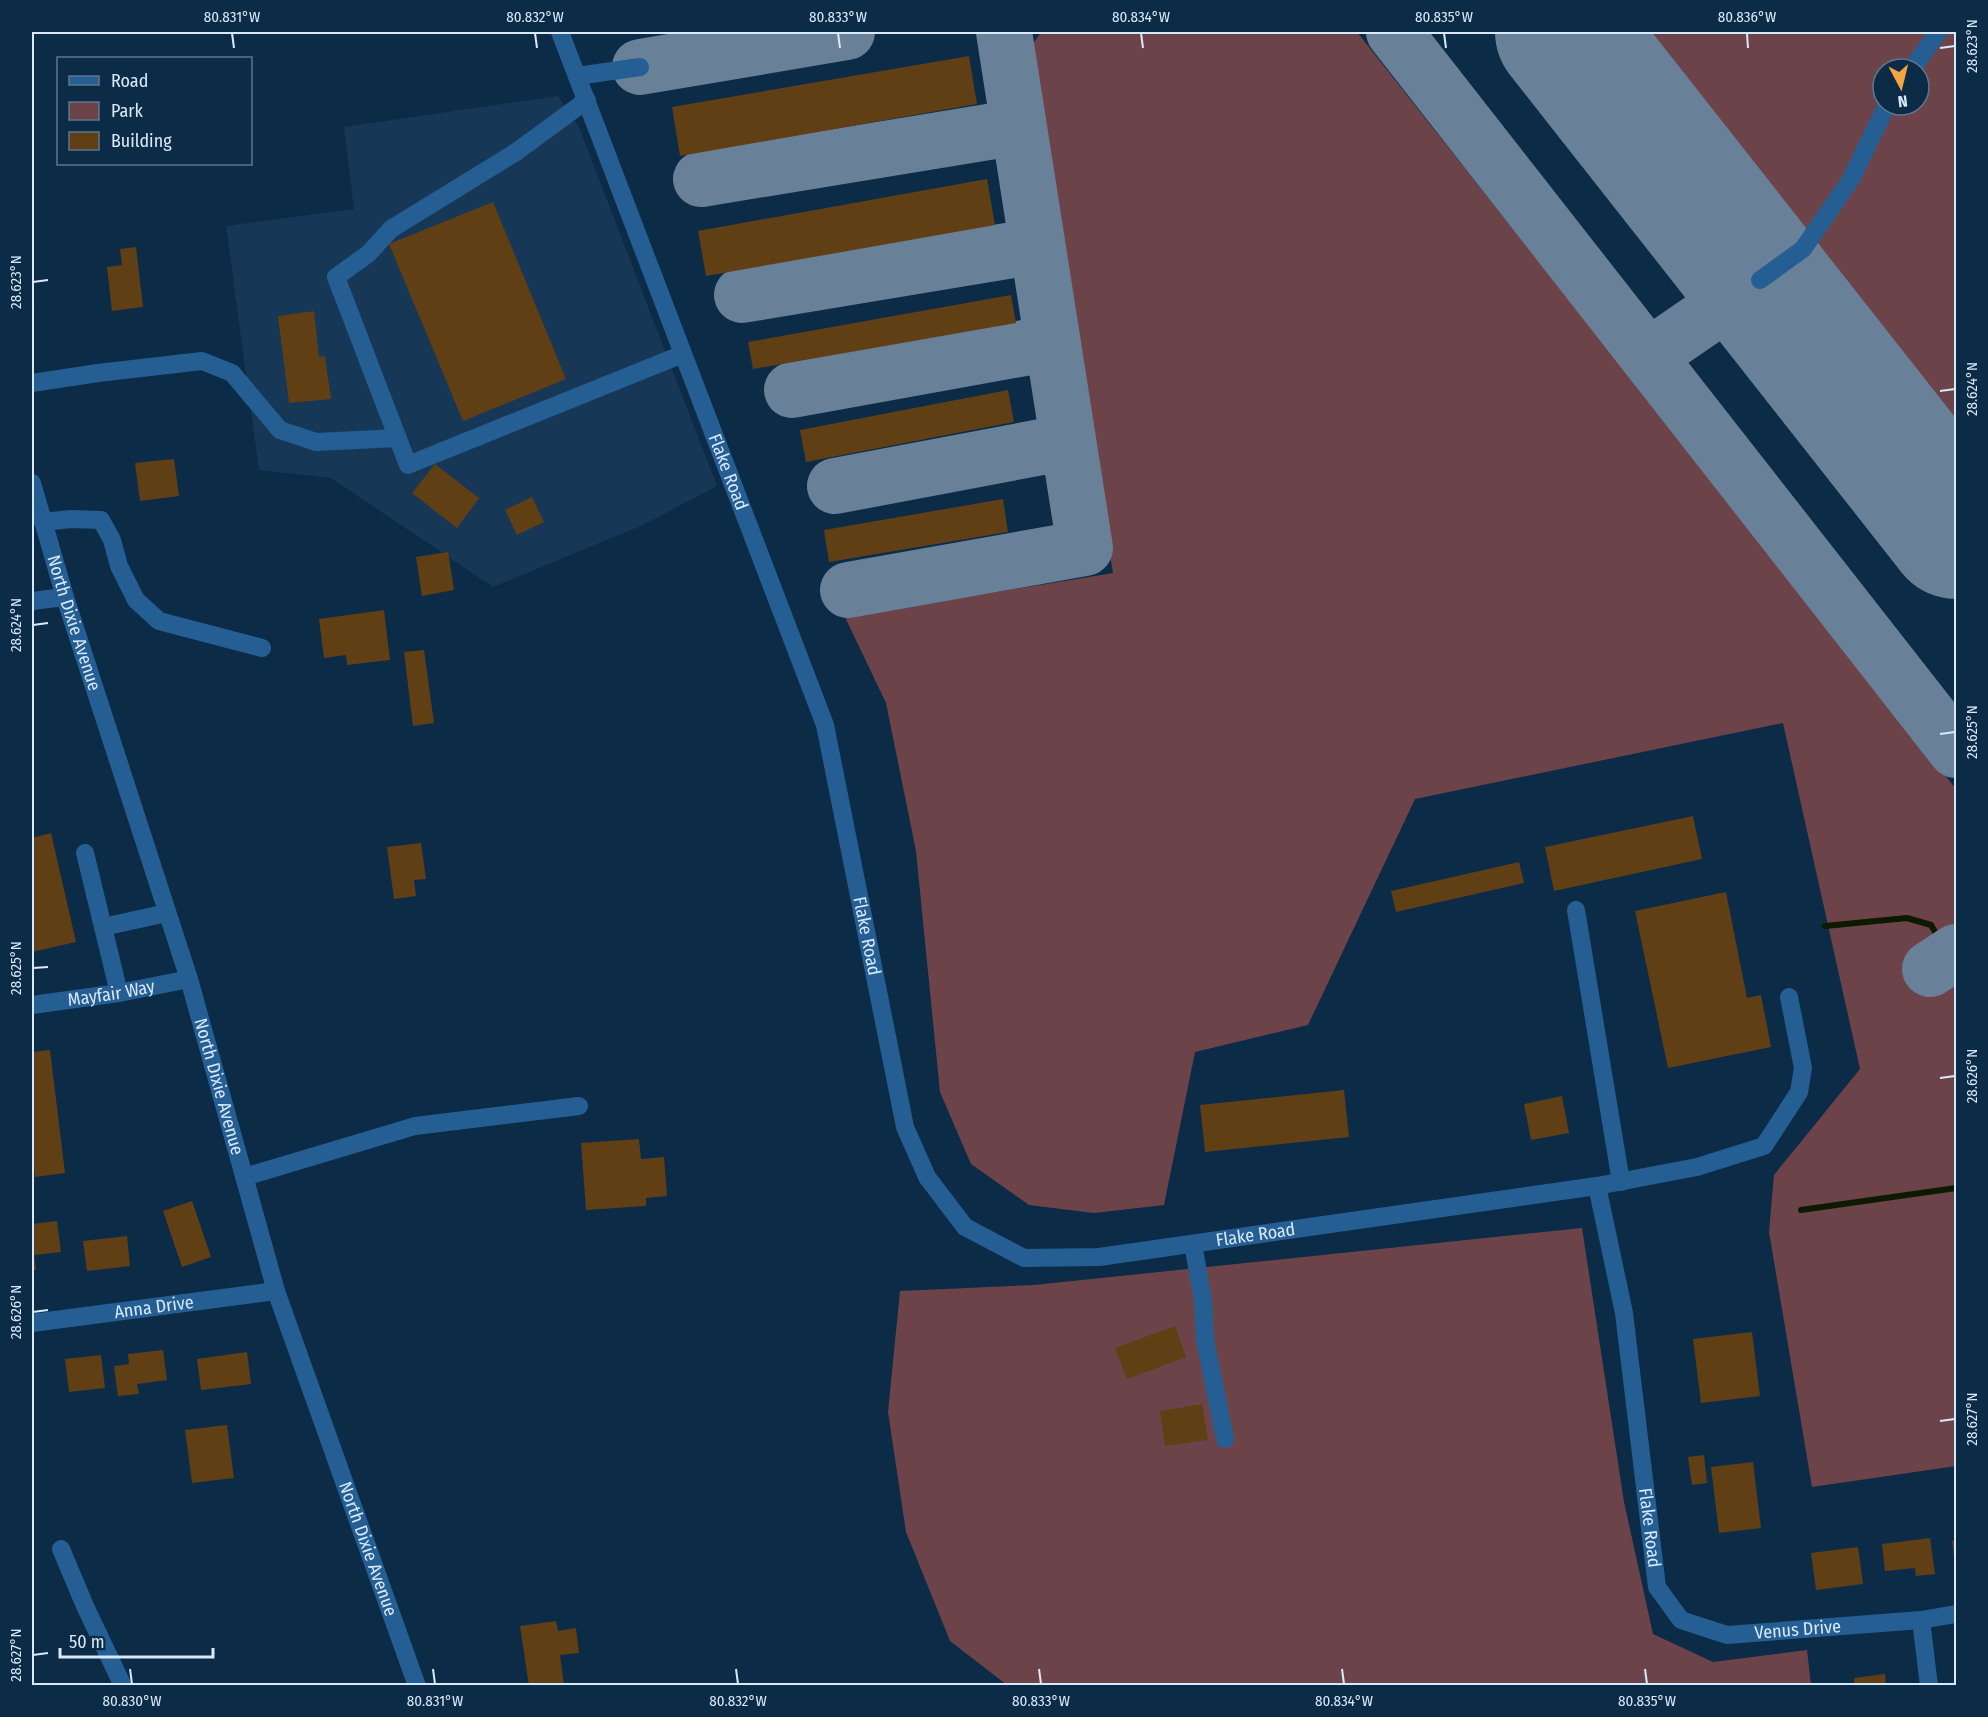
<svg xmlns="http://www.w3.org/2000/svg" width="1988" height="1717" font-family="'Fira Sans Condensed',sans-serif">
  <rect width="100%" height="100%" fill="#0c2b47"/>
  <!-- built -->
  <path fill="#163756" d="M558,96L579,127L717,486L643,525L493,587L331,478L259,470L226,226L354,209L344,127Z"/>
  <!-- green -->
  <path fill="#6d434a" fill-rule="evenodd" d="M1041,32H1357L1956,789V936L1918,958L1938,990L1956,981V1466L1812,1487L1769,1232L1774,1175L1860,1069L1783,723L1415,799L1308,1025L1195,1052L1164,1205L1094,1213L1029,1205L971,1164L940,1092L916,851L886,703L845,617L1113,573L1028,51Z
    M1634,32H1956V439ZM1883,69H1919V105H1883Z
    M1582,1228L1624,1502L1653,1634L1713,1662L1807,1650L1811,1685H1007L950,1641L906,1532L888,1412L900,1291L1034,1285Z"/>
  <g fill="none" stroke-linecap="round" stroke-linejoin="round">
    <!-- stream -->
    <path stroke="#0d1a00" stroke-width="6" d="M1825,926L1907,918L1931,925L1938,937
      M1801,1210L1956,1188"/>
    <!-- taxiway -->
    <path stroke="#688098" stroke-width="56" d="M1394,32L1956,750
      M640,67L847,32
      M701,179L1019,127
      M742,295L1037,246
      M1649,356L1760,280
      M792,390L1052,343
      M835,486L1068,442
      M848,590L1085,548L1004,32
      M1930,969L1956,952"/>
    <!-- runway -->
    <path stroke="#688098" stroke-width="138" d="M1564,32L1956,530"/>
  </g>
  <!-- building -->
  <path fill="#603f14" d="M969,56L977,104L680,156L672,107Z
    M987,179L995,225L706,276L698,231Z
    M493,202L566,379L463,421L389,244Z
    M136,247L143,307L112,311L107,267L122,265L120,249Z
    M1011,295L1016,323L753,369L748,342Z
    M314,311L319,357L325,356L331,399L289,403L278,316Z
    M1008,390L1014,422L806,462L800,430Z
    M174,459L179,496L140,501L135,463Z
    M435,464L479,498L457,528L412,493Z
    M532,497L544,522L517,535L505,510Z
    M1003,499L1008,532L829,562L824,530Z
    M448,552L454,590L422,596L416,557Z
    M384,610L390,660L347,665L346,655L324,658L319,619Z
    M424,650L434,723L413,726L404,652Z
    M1693,816L1702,859L1554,891L1545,847Z
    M51,833L76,942L32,952V838Z
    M421,843L426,879L414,880L416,896L394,899L387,847Z
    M1519,862L1524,883L1396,912L1391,891Z
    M1726,892L1747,998L1761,995L1771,1047L1668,1068L1635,911Z
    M50,1050L65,1173L35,1177L32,1149V1052Z
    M1344,1090L1349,1137L1205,1152L1200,1105Z
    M1562,1096L1569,1133L1531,1140L1524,1104Z
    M639,1139L641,1159L664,1157L667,1196L646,1198V1206L586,1210L581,1143Z
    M192,1201L211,1257L182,1267L163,1211Z
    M57,1221L61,1252L34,1255L36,1270H32V1224Z
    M127,1236L130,1266L87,1271L83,1241Z
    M1175,1326L1186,1357L1127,1379L1115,1348Z
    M1752,1332L1760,1396L1701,1403L1693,1339Z
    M163,1350L167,1380L137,1384L139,1394L118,1396L114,1366L129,1364L128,1354Z
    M247,1352L251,1384L201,1390L197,1359Z
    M101,1355L105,1388L69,1392L65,1359Z
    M1202,1404L1208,1440L1165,1446L1160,1411Z
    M227,1425L234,1478L192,1483L185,1430Z
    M1704,1455L1707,1483L1692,1485L1688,1457Z
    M1753,1462L1761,1528L1719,1533L1711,1467Z
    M1930,1538L1935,1574L1916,1576L1915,1568L1885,1571L1882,1544Z
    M1956,1540V1565H1955L1952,1541Z
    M1858,1547L1863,1584L1816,1590L1811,1553Z
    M556,1621L558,1631L576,1628L579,1653L560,1655L564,1685L529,1686L520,1626Z
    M1885,1674L1886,1686H1854V1678Z"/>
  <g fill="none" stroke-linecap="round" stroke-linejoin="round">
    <!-- minor -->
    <g stroke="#245e93" stroke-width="18">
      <path id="s1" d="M560,32L825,725L905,1127L927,1177L965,1227L1024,1258L1099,1257L1597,1186L1697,1167L1764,1146L1799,1092L1803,1068L1789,997"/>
      <path d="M1912,69L1938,32"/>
      <path d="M577,76L640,67"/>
      <path d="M587,100L516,152L391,229L368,254L336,277L408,465L683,354"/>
      <path d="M1760,280L1803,249L1851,179L1887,105"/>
      <path d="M32,383L98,373L202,361L232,373L280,430L316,442L398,438"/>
      <path id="s2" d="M32,483L65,597L189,979L276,1291L417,1686"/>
      <path d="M43,522L71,519L101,520L112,540L119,566L136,600L159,621L262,648"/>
      <path d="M32,601L65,597"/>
      <path d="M85,853L119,993"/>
      <path d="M1576,910L1621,1182"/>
      <path d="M103,927L167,913"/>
      <path id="s3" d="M32,1005L119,993L189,979"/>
      <path d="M244,1177L415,1126L579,1106"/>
      <path id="s4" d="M1597,1186L1624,1313L1657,1587L1681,1620L1727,1635L1921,1620L1956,1614"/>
      <path d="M1193,1244L1203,1300L1205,1340L1225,1439"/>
      <path id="s5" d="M32,1323L276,1291"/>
      <path d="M61,1549L85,1606L123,1686"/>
      <path d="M1921,1620L1929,1686"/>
    </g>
  </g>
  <!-- ticks -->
  <path fill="none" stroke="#d8e9fc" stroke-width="2" d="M232,33L234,48M535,33L537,48M838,33L840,48M1141,33L1143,48M1444,33L1446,48M1747,33L1748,48M1940,48L1955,46M33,282L48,280M1940,391L1955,389M33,625L48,623M1940,734L1955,732M33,968L48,967M1940,1078L1955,1076M33,1312L48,1310M1940,1421L1955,1419M33,1655L48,1653M130,1669L132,1684M433,1669L435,1684M736,1669L738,1684M1039,1669L1041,1684M1342,1669L1344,1684M1645,1669L1647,1684"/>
  <g text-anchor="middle" stroke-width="6" stroke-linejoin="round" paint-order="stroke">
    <!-- street labels -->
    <g font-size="18" fill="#d8e9fc" stroke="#0c2b47">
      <text dy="6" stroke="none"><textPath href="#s1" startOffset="471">Flake Road</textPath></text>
      <text dy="6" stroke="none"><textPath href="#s2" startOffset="146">North Dixie Avenue</textPath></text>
      <text dy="6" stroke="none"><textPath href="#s1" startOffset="957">Flake Road</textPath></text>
      <text dy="6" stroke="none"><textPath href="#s3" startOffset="80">Mayfair Way</textPath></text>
      <text dy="6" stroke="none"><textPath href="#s2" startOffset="632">North Dixie Avenue</textPath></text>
      <text dy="6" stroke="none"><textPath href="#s1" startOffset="1569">Flake Road</textPath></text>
      <text dy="6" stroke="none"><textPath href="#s5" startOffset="123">Anna Drive</textPath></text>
      <text dy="6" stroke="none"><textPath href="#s4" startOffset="346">Flake Road</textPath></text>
      <text dy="6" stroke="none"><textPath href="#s2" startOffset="1118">North Dixie Avenue</textPath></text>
      <text dy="6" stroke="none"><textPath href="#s4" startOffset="566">Venus Drive</textPath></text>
    </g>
  </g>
  <!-- border -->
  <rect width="1988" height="1717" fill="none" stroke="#0c2b47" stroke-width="66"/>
  <!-- legend -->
  <rect x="57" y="57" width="195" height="108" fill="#0c2b47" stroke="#5e778f" stroke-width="1.5"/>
  <rect x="69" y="76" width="30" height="9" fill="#245e93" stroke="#5e778f" stroke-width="1.5"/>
  <text x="111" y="87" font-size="18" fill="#d8e9fc">Road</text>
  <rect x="69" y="102" width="30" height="18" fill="#6d434a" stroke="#5e778f" stroke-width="1.5"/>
  <text x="111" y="117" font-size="18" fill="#d8e9fc">Park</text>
  <rect x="69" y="132" width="30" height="18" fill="#603f14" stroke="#5e778f" stroke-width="1.5"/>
  <text x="111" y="147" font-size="18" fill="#d8e9fc">Building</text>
  <!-- north arrow -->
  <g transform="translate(1901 87) rotate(173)"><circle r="28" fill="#0c2b47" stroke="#5e778f" stroke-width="1.5"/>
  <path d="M0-4.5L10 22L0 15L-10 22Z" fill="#f2a541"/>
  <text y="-9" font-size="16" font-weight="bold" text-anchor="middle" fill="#d8e9fc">N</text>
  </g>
  <!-- scale -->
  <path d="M60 1648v9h153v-9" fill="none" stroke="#d8e9fc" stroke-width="3"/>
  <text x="69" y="1648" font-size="18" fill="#d8e9fc" stroke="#0c2b47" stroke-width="4.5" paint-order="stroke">50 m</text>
  <rect x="33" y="33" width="1922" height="1651" fill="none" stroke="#d8e9fc" stroke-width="2"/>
  <g font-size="15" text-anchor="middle" fill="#d8e9fc">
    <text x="232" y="22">80.831°W</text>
    <text x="535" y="22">80.832°W</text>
    <text x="838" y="22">80.833°W</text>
    <text x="1141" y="22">80.834°W</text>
    <text x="1444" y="22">80.835°W</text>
    <text x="1747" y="22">80.836°W</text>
    <text transform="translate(1972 46) rotate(-90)" y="5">28.623°N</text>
    <text transform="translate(16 282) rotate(-90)" y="5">28.623°N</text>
    <text transform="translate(1972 389) rotate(-90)" y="5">28.624°N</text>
    <text transform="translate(16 625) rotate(-90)" y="5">28.624°N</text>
    <text transform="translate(1972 732) rotate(-90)" y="5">28.625°N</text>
    <text transform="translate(16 968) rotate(-90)" y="5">28.625°N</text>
    <text transform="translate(1972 1076) rotate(-90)" y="5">28.626°N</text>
    <text transform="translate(16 1312) rotate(-90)" y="5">28.626°N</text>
    <text transform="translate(1972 1419) rotate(-90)" y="5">28.627°N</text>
    <text transform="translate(16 1655) rotate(-90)" y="5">28.627°N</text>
    <text x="132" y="1706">80.830°W</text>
    <text x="435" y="1706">80.831°W</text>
    <text x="738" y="1706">80.832°W</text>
    <text x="1041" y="1706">80.833°W</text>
    <text x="1344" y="1706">80.834°W</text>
    <text x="1647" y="1706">80.835°W</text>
  </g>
</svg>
